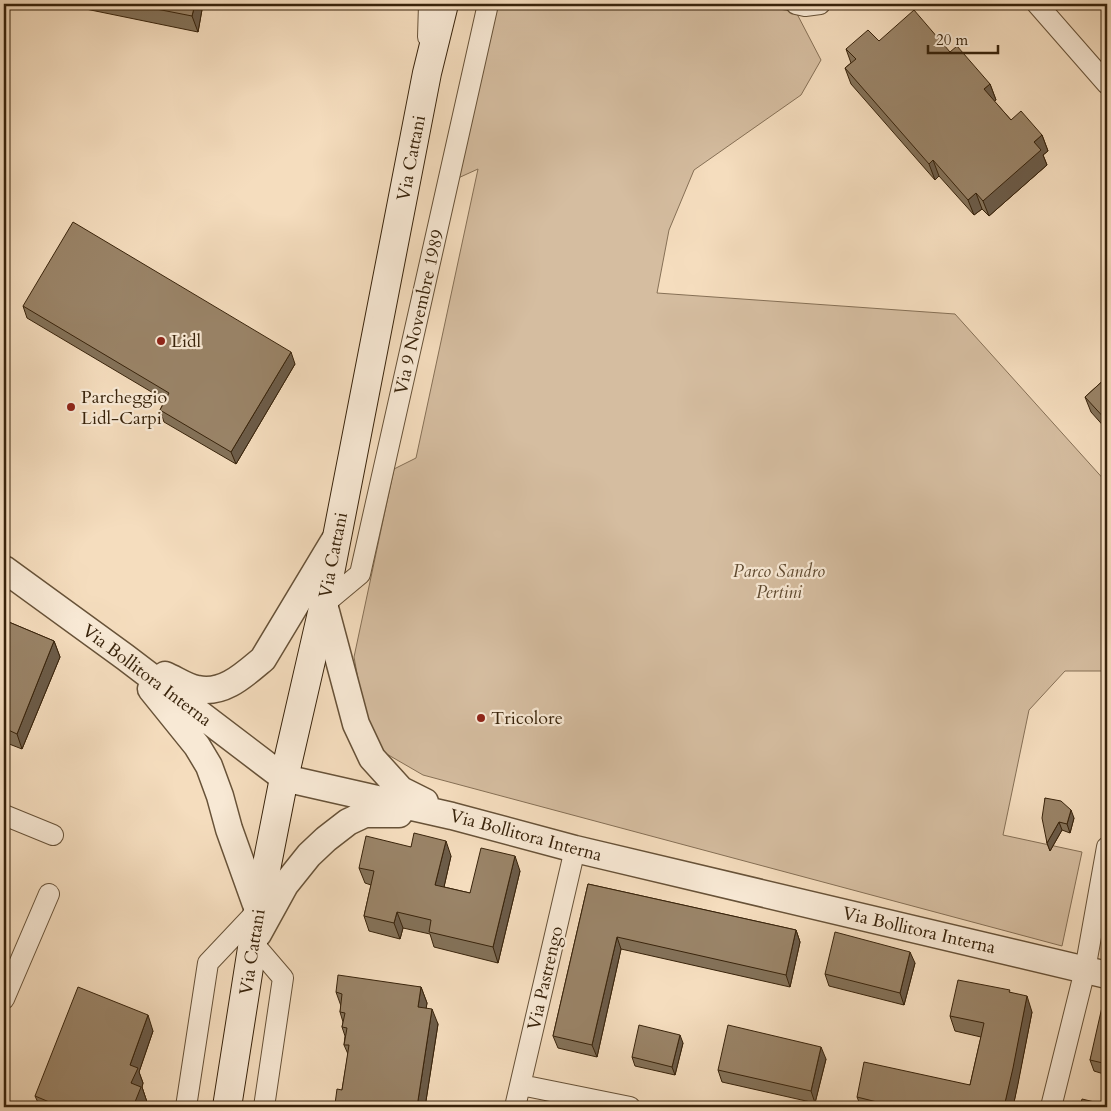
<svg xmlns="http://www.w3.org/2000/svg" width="1111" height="1111" font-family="Cardo,serif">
  <rect width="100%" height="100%" fill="#f5ddbe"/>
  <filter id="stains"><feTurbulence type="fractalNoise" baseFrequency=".004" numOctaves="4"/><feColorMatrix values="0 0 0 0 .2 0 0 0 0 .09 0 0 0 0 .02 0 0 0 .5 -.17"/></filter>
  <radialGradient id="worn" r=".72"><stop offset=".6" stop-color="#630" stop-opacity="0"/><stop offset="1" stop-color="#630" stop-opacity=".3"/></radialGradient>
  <!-- green -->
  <path fill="#d5bda0" stroke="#867056" d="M493,4H752L796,12L821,60L801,95L694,170L669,230L657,293L955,314L1107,483V671H1065L1029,710L1003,835L1082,852L1062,946L423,775L385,753L367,728L354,657L394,469L416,458L478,169L456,179Z"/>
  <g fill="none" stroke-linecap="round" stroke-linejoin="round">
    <defs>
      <path id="minor" d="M796,4L805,6L820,4
        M1037,4L1107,84
        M428,37L429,4
        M324,604L360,574L488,4
        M4,815L53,835
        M253,943L283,978L264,1107
        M4,999L49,894
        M521,1085L630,1107
        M186,1107L208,963L258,910
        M515,1107L575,849
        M1051,1107L1085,970L1107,847"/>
      <path id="tertiary" d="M4,569L125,657L284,778L452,816L575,849L1107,975
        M324,604L356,724L372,758L401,790L425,802
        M165,675C175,679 186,687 197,689C223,695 244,675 263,659L334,541
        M151,689L197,746L209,766L220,796L229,829L258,910
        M258,934L285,885L309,855L326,839L348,822L365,814H399"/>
      <path id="secondary" d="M227,1107L258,910L284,778L324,604L427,73L444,4"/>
    </defs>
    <!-- minor casing -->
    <use href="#minor" stroke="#675238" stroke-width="22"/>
    <!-- tertiary casing -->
    <use href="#tertiary" stroke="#675238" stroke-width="29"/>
    <!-- secondary casing -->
    <use href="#secondary" stroke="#38230b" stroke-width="30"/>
    <!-- minor -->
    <use href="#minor" stroke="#f8e9d5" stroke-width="20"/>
    <!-- tertiary -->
    <use href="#tertiary" stroke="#f8e9d5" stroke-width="26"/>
    <!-- secondary -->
    <use href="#secondary" stroke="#f8e9d5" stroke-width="28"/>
  </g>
  <!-- wall -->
  <path fill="#847259" stroke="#38230b" d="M75,4H203L198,32L76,7Z
    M879,41L950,52L990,84L996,100L994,101L1011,120L1042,135L1048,151L1043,155L1047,165L989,216L982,209L974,215L939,176L935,180L851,84L845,68L851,63L846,49Z
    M23,306L295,364L236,464L164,422L160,410L165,400L27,318Z
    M1107,377V430L1091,412L1085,397Z
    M4,620L54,641L60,657L22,749L4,742Z
    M1045,798L1074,818L1070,833L1062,830L1050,851L1047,843Z
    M411,847L451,856L444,887L470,893L520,871L498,963L434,947L430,934L403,928L400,939L369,931L364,916L371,885L365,883L359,868Z
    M588,884L796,930L800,942L790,987L621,949L597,1057L558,1048L553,1036Z
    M915,963L904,1005L829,986L825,974Z
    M421,987L427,1003L426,1008L438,1024L425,1107H330L335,1104L342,1090L348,1054L344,1045L345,1036L342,1027L343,1022L340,1012L341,1006L336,992Z
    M1010,992L1032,1012L1013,1107H861L857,1097L970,1085L981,1037L955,1031L950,1016Z
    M1107,1008V1075L1094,1071L1090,1060Z
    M153,1031L139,1072L143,1083L142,1087L147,1102L145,1107H40L35,1096Z
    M683,1043L675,1075L635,1066L632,1057Z
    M826,1059L815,1103L722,1082L718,1070Z"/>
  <!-- shaded-wall -->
  <path fill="#6c5c49" stroke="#38230b" d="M195,4H203L198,32L192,16Z
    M990,84L996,100L990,105L984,89Z
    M1042,135L1048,151L1043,155L1047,165L989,216L983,201L1034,142Z
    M933,160L939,176L935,180L929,164Z
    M976,193L982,209L974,215L968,200Z
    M291,352L295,364L236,464L231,452Z
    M54,641L60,657L22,749L17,734Z
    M1071,810L1074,818L1070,833L1067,824Z
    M1059,822L1062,830L1050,851L1047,843Z
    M446,841L451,856L441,900L435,885Z
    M515,856L520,871L498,963L493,947Z
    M397,912L403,928L400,939L394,923Z
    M796,930L800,942L790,987L786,975Z
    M617,937L621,949L597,1057L592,1045Z
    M910,952L915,963L904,1005L900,993Z
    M421,987L427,1003L424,1022L418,1007Z
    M1027,996L1032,1012L1018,1084L1013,1107H1004Z
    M432,1009L438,1024L425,1107H417Z
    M148,1015L153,1031L139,1072L143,1083L142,1087L147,1102L145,1107H133L130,1065Z
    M680,1035L683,1043L675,1075L672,1067Z
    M821,1047L826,1059L815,1103L811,1091Z"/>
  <!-- building -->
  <path fill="#9a8468" stroke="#38230b" d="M131,4H195L192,16Z
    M914,10L950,52L957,46L990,84L984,89L1011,120L1021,111L1042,135L1034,142L1041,150L983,201L976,193L968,200L933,160L929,164L845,68L856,59L846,49L868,30L879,41Z
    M73,222L291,352L231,452L160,410L169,393L23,306Z
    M1107,377V421L1085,397Z
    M4,620L54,641L17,734L4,728Z
    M1045,798L1061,801L1071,810L1067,824L1059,822L1047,843L1042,818Z
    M414,833L446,841L435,885L470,893L481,848L515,856L493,947L429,932L431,920L397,912L394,923L364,916L374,871L359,868L366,836L411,847Z
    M588,884L796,930L786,975L617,937L592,1045L553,1036Z
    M835,932L910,952L900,993L825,974Z
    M338,975L421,987L418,1007L432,1009L417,1107H330L331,1104H335L337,1089L342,1090L349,1045H344L347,1028L342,1027L345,1013L340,1012L342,994L336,992Z
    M958,980L1010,990L1009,992L1027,996L1013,1068L1004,1107H897L857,1097L864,1062L970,1085L984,1023L950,1016Z
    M78,987L148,1015L130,1065L138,1068L131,1083L141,1087L133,1107H53L54,1104L35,1096Z
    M1102,1007L1107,1008V1064L1090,1060Z
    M639,1025L680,1035L672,1067L632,1057Z
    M728,1025L821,1047L811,1091L718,1070Z
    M1082,1099L1107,1105V1107H1080Z
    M538,1104L550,1107H538Z"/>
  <!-- markers -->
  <g fill="#8f2418" stroke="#f8e9d5" stroke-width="2">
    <circle cx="161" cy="341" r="5"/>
    <circle cx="71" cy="407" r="5"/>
    <circle cx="481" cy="718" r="5"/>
  </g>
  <g text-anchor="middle" stroke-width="4.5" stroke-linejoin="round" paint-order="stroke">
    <!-- street labels -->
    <g font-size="18" fill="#38230b" stroke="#f8e9d5">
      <text transform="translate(411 158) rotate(-79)" y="6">Via Cattani</text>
      <text transform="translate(419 312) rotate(-77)" y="6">Via 9 Novembre 1989</text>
      <text transform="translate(333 555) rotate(-79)" y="6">Via Cattani</text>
      <text transform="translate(147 675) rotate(37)" y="6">Via Bollitora Interna</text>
      <text transform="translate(526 835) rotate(15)" y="6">Via Bollitora Interna</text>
      <text transform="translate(919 930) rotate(13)" y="6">Via Bollitora Interna</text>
      <text transform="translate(252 952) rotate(-81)" y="6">Via Cattani</text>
      <text transform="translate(545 978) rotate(-77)" y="6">Via Pastrengo</text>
    </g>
    <!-- poi labels -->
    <g font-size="18" fill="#38230b" stroke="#f8e9d5" text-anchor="start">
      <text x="171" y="347">Lidl</text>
      <text x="81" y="403">Parcheggio<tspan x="81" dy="21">Lidl-Carpi</tspan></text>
      <text x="491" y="724">Tricolore</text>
    </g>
    <!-- park labels -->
    <g font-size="18" font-style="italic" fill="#5f4a30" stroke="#f8e9d5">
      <text x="779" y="577">Parco Sandro<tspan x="779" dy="21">Pertini</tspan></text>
    </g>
  </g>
  <!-- margin -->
  <rect width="1111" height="1111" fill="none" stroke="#f5ddbe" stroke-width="20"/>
  <rect x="5" y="5" width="1101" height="1101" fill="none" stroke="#38230b" stroke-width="2.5"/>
  <rect x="10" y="10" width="1091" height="1091" fill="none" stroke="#38230b"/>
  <!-- scale -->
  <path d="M928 45v8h70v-8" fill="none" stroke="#38230b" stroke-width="2.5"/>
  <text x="936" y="45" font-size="15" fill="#38230b" stroke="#f8e9d5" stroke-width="4" paint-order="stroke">20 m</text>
  <rect width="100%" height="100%" filter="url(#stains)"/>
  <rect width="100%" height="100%" fill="url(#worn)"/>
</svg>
